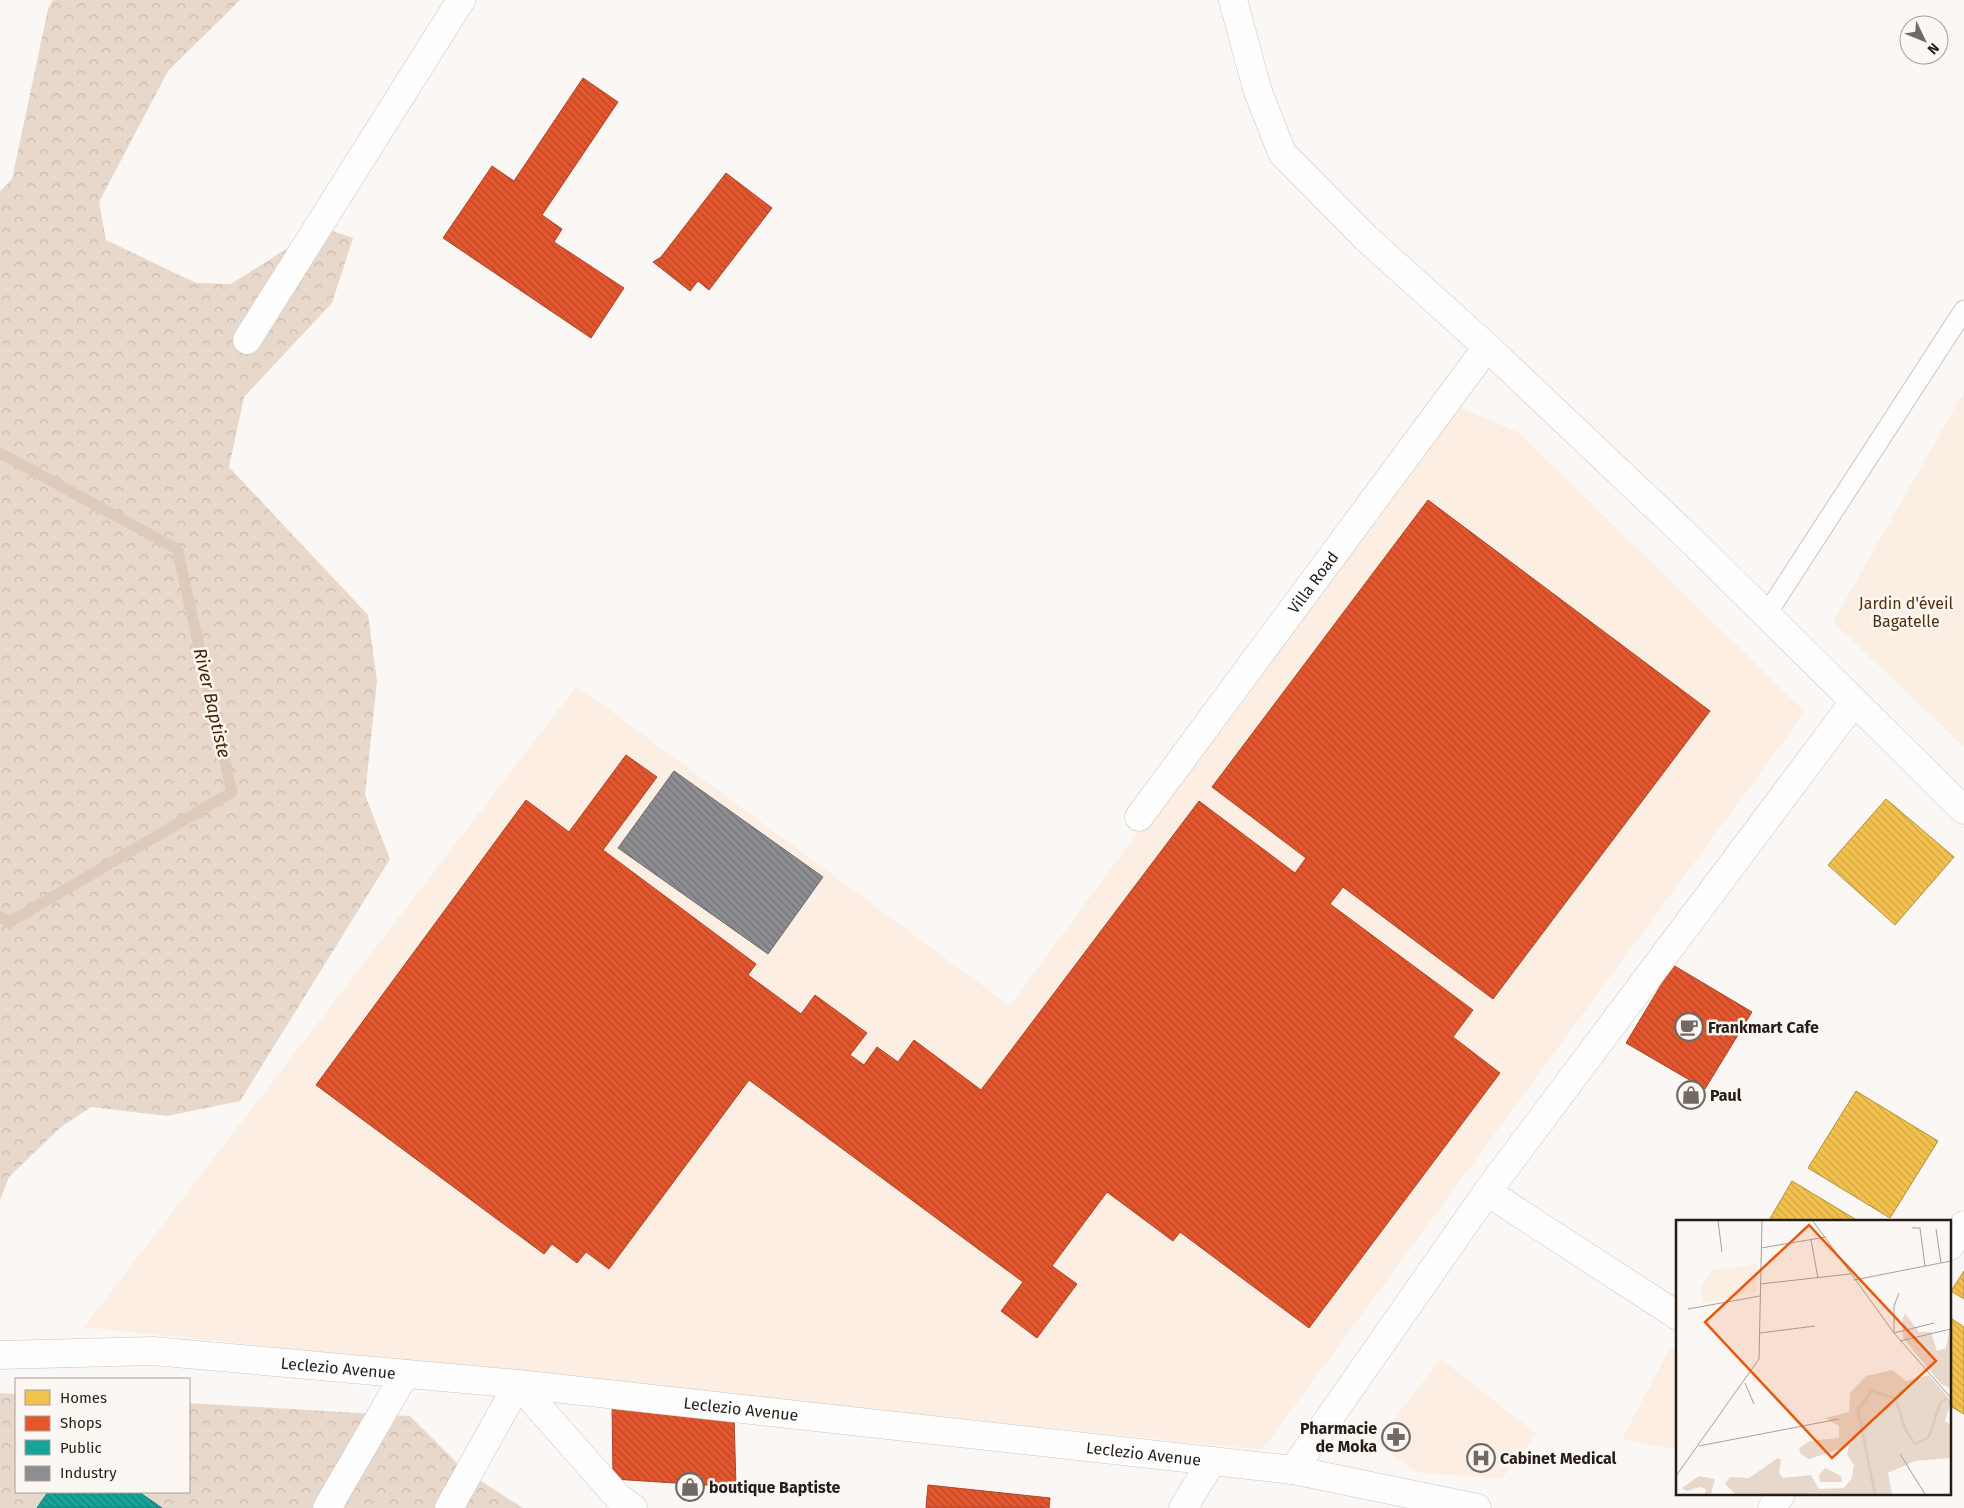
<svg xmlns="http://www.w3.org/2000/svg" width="1964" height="1508" font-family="'Fira Sans',sans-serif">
  <defs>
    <pattern id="forest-crowns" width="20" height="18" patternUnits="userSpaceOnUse" patternTransform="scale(1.25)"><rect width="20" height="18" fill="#e8d8cb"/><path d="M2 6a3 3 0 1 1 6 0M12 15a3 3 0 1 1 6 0" fill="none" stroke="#c7b9ae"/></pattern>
    <pattern id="homes-back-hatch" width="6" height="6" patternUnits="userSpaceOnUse" patternTransform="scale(1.25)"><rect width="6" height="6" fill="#f2c14e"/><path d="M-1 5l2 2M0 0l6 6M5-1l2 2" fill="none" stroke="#cfa543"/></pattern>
    <pattern id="shops-back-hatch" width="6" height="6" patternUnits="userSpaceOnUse" patternTransform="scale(1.25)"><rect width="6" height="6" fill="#e4572e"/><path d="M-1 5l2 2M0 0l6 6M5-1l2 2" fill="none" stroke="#b94726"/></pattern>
    <pattern id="public-back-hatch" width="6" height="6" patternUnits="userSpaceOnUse" patternTransform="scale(1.25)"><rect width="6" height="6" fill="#17a398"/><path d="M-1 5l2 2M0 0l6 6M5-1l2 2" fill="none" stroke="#15847b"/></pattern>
    <pattern id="industry-back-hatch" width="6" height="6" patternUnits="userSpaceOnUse" patternTransform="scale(1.25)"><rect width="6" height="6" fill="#8d8d92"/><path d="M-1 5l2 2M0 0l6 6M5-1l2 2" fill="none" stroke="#737376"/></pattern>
  </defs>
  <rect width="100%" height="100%" fill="#faf7f5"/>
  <!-- built -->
  <path fill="#fceee2" d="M1461,408L1518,432L1805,712L1262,1450L84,1327L577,686L1010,1006L1398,478Z
    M1670,1348L1678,1352V1450L1622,1439Z
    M1441,1359L1537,1434L1501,1479L1416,1472L1376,1441Z"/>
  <!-- forest -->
  <path fill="url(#forest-crowns)" d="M53,0H240L168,71L99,202L106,240L196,283L231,284L321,227L353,238L332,303L244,397L229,467L368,615L377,681L365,795L390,859L240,1101L167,1116L91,1107L61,1127L9,1177L0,1200V191L12,179L48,9Z
    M0,1393L16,1394V1492H189V1403L410,1416L465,1471L523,1508H0Z"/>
  <!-- green -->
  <path fill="#fbeee3" d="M1964,392V747L1833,622Z"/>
  <!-- homes -->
  <path fill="url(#homes-back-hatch)" stroke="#b5903d" d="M1886,799L1954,857L1895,925L1828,865Z
    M1856,1091L1938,1141L1890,1218L1808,1168Z
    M1792,1181L1860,1222H1768Z
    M1964,1271V1299L1951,1291Z
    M1952,1319L1964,1327V1414L1950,1406V1322Z"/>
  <!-- shops -->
  <path fill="url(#shops-back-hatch)" stroke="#ab4627" d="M583,78L618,102L542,215L562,229L554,242L624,288L591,338L443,238L492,166L514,181Z
    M726,173L772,208L709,290L698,281L690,291L653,262L661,257Z
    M1428,500L1710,711L1493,999L1343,887L1330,904L1473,1010L1453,1037L1500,1073L1309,1328L1180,1232L1173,1241L1107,1192L1052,1266L1077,1284L1037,1338L1001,1311L1023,1282L749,1080L609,1269L586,1252L577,1263L552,1244L544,1254L316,1085L526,800L569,832L626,755L657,777L603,850L756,964L748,975L801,1014L815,995L867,1033L850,1055L864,1065L877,1047L898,1062L914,1040L981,1090L1199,801L1295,873L1306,858L1212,787Z
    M1673,965L1752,1012L1705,1089L1626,1043Z
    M612,1401L734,1416L736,1487L613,1479Z
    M928,1485L1050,1498L1049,1508H926Z"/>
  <!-- public -->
  <path fill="url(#public-back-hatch)" stroke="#1c7b71" d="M48,1492H139L162,1508H37Z"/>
  <!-- industry -->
  <path fill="url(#industry-back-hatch)" stroke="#6e6b6d" d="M674,771L823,877L768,954L618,848Z"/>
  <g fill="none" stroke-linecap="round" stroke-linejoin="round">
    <!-- stream -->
    <path stroke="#ddcaba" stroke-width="11" d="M0,453L177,549L232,792L10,922L0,917"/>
    <defs>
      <path id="lane" d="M1766,615L1964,310"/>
      <g id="street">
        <path d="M247,340L461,0"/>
        <path id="s1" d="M1139,817L1487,347"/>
        <path d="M1487,1192L1678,1316"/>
        <path d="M1950,1246L1964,1225"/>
        <path d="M327,1508L405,1374"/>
        <path d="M449,1508L518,1384L618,1497L633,1508"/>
        <path d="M1183,1508L1212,1461"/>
        <path d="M1772,1508L1781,1494"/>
      </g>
      <g id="secondary">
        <path d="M1233,0L1257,89L1282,153L1366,238L1487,347L1693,542L1964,810"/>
        <path id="s2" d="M0,1355L153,1351L518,1384L1293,1470L1477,1508"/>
        <path d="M1293,1470L1487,1192L1854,702"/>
      </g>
    </defs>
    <!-- lane casing -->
    <use href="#lane" stroke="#cac4c0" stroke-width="21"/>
    <!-- street casing -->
    <use href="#street" stroke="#cac4c0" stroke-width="29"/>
    <!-- secondary casing -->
    <use href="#secondary" stroke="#cac4c0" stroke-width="29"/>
    <!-- lane -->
    <use href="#lane" stroke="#fefefe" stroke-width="19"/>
    <!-- street -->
    <use href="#street" stroke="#fefefe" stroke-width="28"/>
    <!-- secondary -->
    <use href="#secondary" stroke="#fefefe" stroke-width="28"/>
  </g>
  <!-- icons -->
  <defs>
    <symbol id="cafe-ring" viewBox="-11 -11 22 22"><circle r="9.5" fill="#fcf7f3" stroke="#706964" stroke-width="1.5"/><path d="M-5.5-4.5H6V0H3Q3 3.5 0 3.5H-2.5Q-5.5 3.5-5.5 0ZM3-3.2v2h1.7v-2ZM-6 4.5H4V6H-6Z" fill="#706964"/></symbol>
    <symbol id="shop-ring" viewBox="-11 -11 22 22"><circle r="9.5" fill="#fcf7f3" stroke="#706964" stroke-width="1.5"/><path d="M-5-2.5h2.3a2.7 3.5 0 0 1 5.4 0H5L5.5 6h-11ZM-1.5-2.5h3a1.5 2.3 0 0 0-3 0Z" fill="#706964"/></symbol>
    <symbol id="pharmacy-ring" viewBox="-11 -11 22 22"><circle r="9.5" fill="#fcf7f3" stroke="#706964" stroke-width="1.5"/><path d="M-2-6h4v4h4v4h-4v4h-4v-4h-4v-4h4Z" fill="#706964"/></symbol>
    <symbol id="hospital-ring" viewBox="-11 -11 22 22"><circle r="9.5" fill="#fcf7f3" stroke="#706964" stroke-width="1.5"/><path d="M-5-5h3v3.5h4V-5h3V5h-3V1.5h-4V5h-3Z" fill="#706964"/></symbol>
  </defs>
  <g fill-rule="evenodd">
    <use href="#cafe-ring" x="1673" y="1011" width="32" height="32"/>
    <use href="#shop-ring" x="1675" y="1079" width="32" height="32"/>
    <use href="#pharmacy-ring" x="1380" y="1421" width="32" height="32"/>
    <use href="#hospital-ring" x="1465" y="1442" width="32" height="32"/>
    <use href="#shop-ring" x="674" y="1471" width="32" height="32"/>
  </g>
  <g text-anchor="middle" stroke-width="5" stroke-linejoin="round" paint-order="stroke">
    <!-- street labels -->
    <g font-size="16" fill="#261d16" stroke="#fcf7f3">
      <text dy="6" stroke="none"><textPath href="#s1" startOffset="292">Villa Road</textPath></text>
      <text dy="6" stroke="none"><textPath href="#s2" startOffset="339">Leclezio Avenue</textPath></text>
      <text dy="6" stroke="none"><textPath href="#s2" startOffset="744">Leclezio Avenue</textPath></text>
      <text dy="6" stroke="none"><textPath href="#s2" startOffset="1149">Leclezio Avenue</textPath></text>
    </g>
    <!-- park labels -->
    <g font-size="16" fill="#522d07" stroke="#fcf7f3">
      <text x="1906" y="609">Jardin d'éveil<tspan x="1906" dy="18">Bagatelle</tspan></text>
    </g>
    <!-- poi labels -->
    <g font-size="16" font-weight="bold" fill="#261d16" stroke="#fcf7f3" text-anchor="start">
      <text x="1708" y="1033">Frankmart Cafe</text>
      <text x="1710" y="1101">Paul</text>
      <text x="1377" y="1434" text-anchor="end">Pharmacie<tspan x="1377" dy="18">de Moka</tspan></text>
      <text x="1500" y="1464">Cabinet Medical</text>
      <text x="709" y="1493">boutique Baptiste</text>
    </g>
    <!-- water labels -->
    <g font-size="18" font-style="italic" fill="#4a2500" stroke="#fcf7f3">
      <text transform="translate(212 703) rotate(77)" y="6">River Baptiste</text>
    </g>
  </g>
  <!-- overview -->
  <g transform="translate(1676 1220)">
    <rect width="275" height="275" fill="#faf7f5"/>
    <path d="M229,93L243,112H255L261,131L270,128L275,102V168L265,164L227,118L226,101ZM216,150L230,161L253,155L275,181L269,201L275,205V238L239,241L212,253L216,274H59L49,264L54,257L73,258L102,238L105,240L103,253L107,258L135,255L143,269L168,268L176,258L178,245L171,235L173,226L133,239L125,234L123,228L134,221L163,218V206L149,198L173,192L174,173L190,156ZM149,248L165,256L166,262H144L143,255ZM23,256L39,259L35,274H29L30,269L24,267L11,271L6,268Z" fill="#e8d8cb"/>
    <path d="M81,44L80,71L28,84L25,67L37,50Z" fill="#fbeee3"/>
    <path fill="none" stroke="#ddcaba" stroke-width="2.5" d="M85,274H135M199,274L182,190L195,171L219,178L230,211L239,224L253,217L264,183L271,178"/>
    <path fill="none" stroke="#a5a09c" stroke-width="1" d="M42,1L46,32M137,1L218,113L275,178M236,8H244L249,46M260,9L265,43M135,20L142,58M85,28L150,17M178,60L275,41M84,64L174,54M223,73L218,86V113L258,103M12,89L84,76M84,113L139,106M224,121L275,109M69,163L78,184M23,226L163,199M224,234L249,274M0,256L83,139L86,1"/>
    <path fill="#e8590c" fill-opacity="0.15" stroke="#e8590c" stroke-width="2.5" d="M133,5L260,141L156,238L29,102Z"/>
    <rect width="275" height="275" fill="none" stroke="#261d16" stroke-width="2.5"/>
  </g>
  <!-- legend -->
  <rect x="15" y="1378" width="175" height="115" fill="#fcf7f3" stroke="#a6a09b"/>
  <rect x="25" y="1390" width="25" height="15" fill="#f2c14e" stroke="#a6a09b"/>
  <text x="60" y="1403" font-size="15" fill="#261d16">Homes</text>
  <rect x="25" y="1416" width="25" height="15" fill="#e4572e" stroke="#a6a09b"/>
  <text x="60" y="1428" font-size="15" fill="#261d16">Shops</text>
  <rect x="25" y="1440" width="25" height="15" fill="#17a398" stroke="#a6a09b"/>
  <text x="60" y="1453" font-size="15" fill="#261d16">Public</text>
  <rect x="25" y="1466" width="25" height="15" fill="#8d8d92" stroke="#a6a09b"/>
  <text x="60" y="1478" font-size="15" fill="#261d16">Industry</text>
  <!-- north arrow -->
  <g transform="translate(1924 40) rotate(133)"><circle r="24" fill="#fcf7f3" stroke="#a6a09b"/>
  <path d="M0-4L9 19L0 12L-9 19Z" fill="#706964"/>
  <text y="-8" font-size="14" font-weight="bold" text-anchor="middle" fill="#261d16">N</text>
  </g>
</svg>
